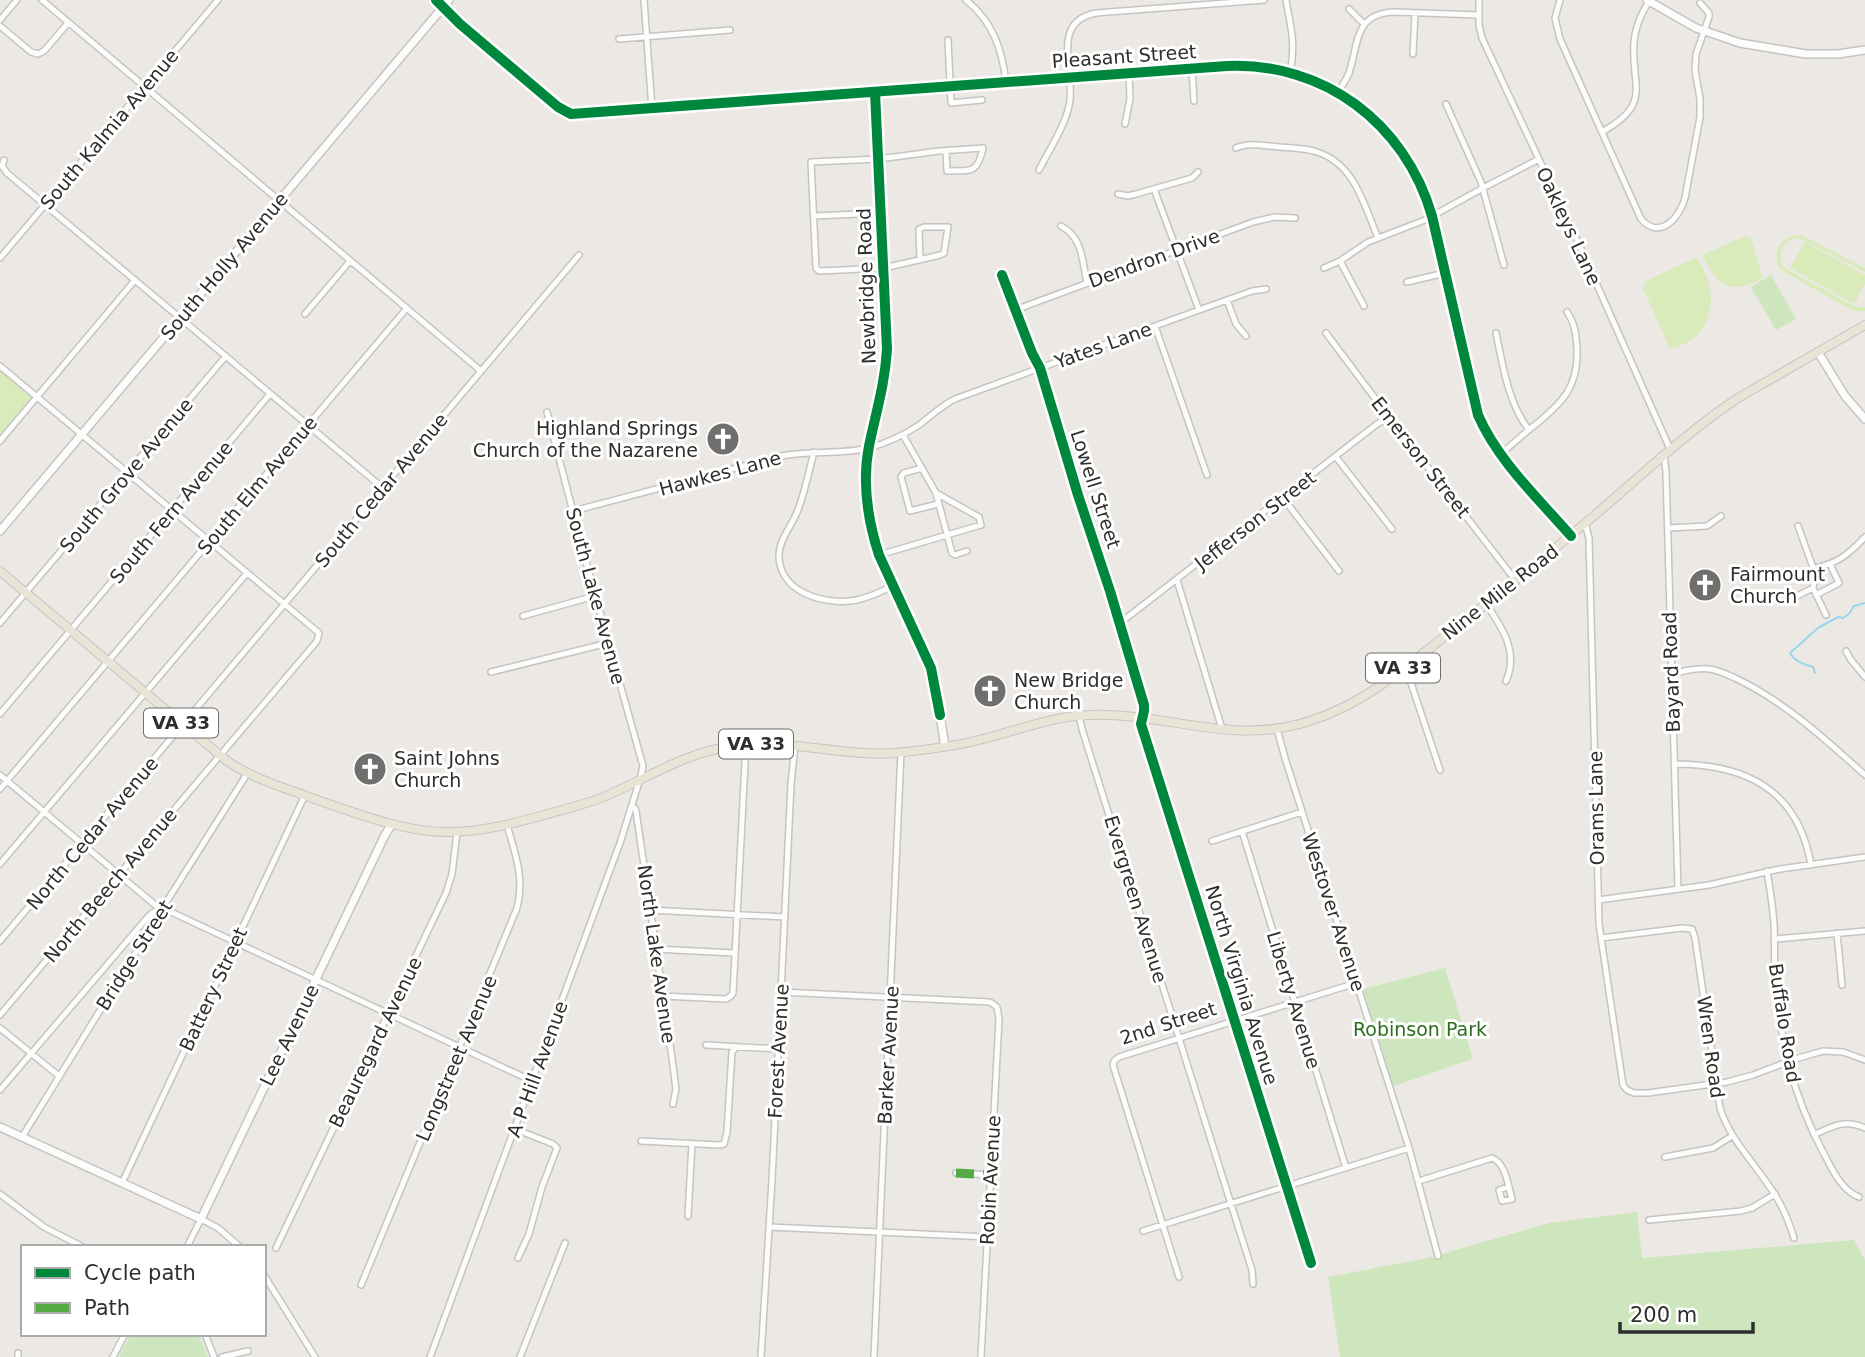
<svg xmlns="http://www.w3.org/2000/svg" width="1865" height="1357" font-family="'DejaVu Sans',sans-serif">
  <rect width="100%" height="100%" fill="#ece8e4"/>
  <!-- green -->
  <path fill="#cee6be" d="M1771,275L1796,319L1776,330L1751,287Z
    M1445,968L1473,1059L1393,1086L1363,989Z
    M1637,1212L1642,1258L1854,1240L1865,1260V1357H1340L1328,1277L1428,1258L1549,1223Z
    M131,1334H198L208,1357H119Z"/>
  <!-- pitch -->
  <path fill="#d9eabb" d="M1801,235L1865,268V272L1799,238C1783,240 1776,252 1783,267L1852,305L1858,307H1865V311H1857L1850,309L1781,270C1770,253 1780,235 1801,235Z
    M1746,236L1751,238L1763,278C1731,296 1717,286 1702,255Z
    M1805,242L1865,275V284L1854,304L1790,268Z
    M1697,257C1702,267 1708,278 1710,289C1715,320 1699,342 1670,349L1643,288L1646,281Z
    M0,369L34,397L0,438Z"/>
  <g fill="none" stroke-linecap="round" stroke-linejoin="round">
    <!-- stream -->
    <path stroke="#99d6ec" stroke-width="2" d="M1815,673L1813,667C1804,664 1795,662 1790,653L1818,628L1838,617L1843,618L1849,614L1854,606L1865,603"/>
    <defs>
      <path id="street" d="M42,0L481,371
        M644,0L652,109
        M966,0C993,22 1002,49 1006,82
        M1286,0C1291,29 1296,43 1290,73
        M1479,0V25L1482,38L1577,240L1670,449
        M1560,0L1555,18L1560,39L1641,219C1660,241 1680,217 1685,198L1700,117V99L1695,70L1696,54L1709,17V13L1700,3
        M1349,9L1364,24
        M0,20L17,0
        M0,26L31,52L38,54L44,51L68,23
        M619,39L730,30
        M948,40L951,103L982,100
        M1413,54L1415,13
        M1192,68L1194,101
        M1338,93C1342,86 1346,80 1349,73C1359,43 1354,13 1395,12L1478,15
        M1446,104L1481,182L1504,265
        M1125,124L1130,99L1129,73
        M1602,132C1653,103 1631,88 1634,42C1635,27 1641,14 1649,1
        M1236,148C1249,142 1265,146 1279,147C1291,148 1305,148 1317,152C1355,164 1364,205 1378,238
        M4,160L2,166L7,173L383,488
        M1039,170C1049,150 1064,128 1069,106C1077,74 1048,22 1096,13L1264,0
        M1154,189L1199,310
        M1118,194L1128,196L1136,194L1192,178L1198,172
        M814,216L881,213
        M1061,226C1083,238 1082,260 1087,283
        M0,258L218,0
        M920,260L919,229L924,227H948L944,253L940,255L884,268L819,271L816,268L811,162L879,159L939,151L983,148C977,175 971,170 947,171L946,151
        M1340,261L1364,306
        M1324,268L1340,261L1368,242L1425,220L1483,188L1539,159
        M1002,275L1032,353L1040,368L1078,495L1110,591L1144,705V711L1141,724L1311,1263
        M1407,282L1445,273
        M1227,300L1236,324L1246,336
        M1015,310L1253,222L1275,217L1295,218
        M305,314L350,261
        M1155,326L1207,475
        M1326,333L1389,417L1516,581
        M1496,333C1503,366 1508,403 1529,430
        M0,366L319,633L317,641L0,1015
        M903,435L936,493L952,553L955,555L967,551
        M0,441L135,280
        M814,452C809,471 805,491 798,510C793,524 780,538 779,554C778,593 826,606 857,600C869,597 881,592 892,586
        M1502,453C1513,444 1523,434 1535,425C1562,403 1579,387 1577,348C1576,335 1575,323 1567,312
        M1664,454L1666,472L1678,889
        M1336,457L1392,529
        M922,468L904,473L901,477L910,511L938,504
        M1283,498L1339,571
        M573,511L781,456C810,450 840,455 869,448C887,443 904,435 919,425C931,416 941,406 955,399L1199,310L1252,291L1266,289
        M1585,523L1589,538L1599,924L1623,1085L1627,1090L1634,1093H1648L1727,1082L1753,1075L1795,1059L1823,1051L1843,1052L1865,1060
        M1798,526L1815,573L1813,588L1826,615
        M1668,528L1707,526L1721,516
        M879,555L981,525L979,517L936,493
        M1813,569C1839,562 1847,556 1865,537
        M1177,580L1222,729
        M1816,595L1839,583L1830,564
        M1793,598L1813,588
        M1486,604C1502,627 1519,652 1506,681
        M523,616L595,596
        M0,623L226,356
        M1120,623L1377,424L1384,420L1390,419
        M1846,651L1851,660L1865,677
        M1404,667L1408,674L1440,770
        M491,672L608,643
        M1671,673C1683,672 1697,667 1709,669C1718,670 1726,674 1735,678C1784,701 1825,739 1865,775
        M0,714L270,394
        M1079,715L1082,729L1231,1204L1252,1270L1253,1284
        M1277,729L1285,758L1409,1148L1438,1256
        M1674,764C1745,764 1798,789 1811,865
        M0,775L160,909L169,911L532,1081
        M0,789L407,308
        M632,807L635,808L636,811L672,1058L676,1089L673,1104
        M1242,831L1346,1168
        M1212,841L1302,812
        M0,864L247,573
        M1767,871C1770,889 1773,907 1774,925C1775,942 1774,960 1775,978C1781,1044 1792,1093 1823,1152C1832,1169 1841,1190 1859,1197
        M1598,900L1709,885L1780,869L1865,857
        M650,910L785,917
        M1837,933L1842,985
        M1601,938L1682,928L1692,929L1695,938L1720,1108C1729,1137 1750,1158 1767,1183C1780,1200 1788,1218 1794,1238
        M1774,939L1865,931
        M0,941L579,255
        M655,949L734,953
        M781,992L990,1002L997,1007L999,1019L981,1357
        M662,996L726,999L731,996L733,993L746,744
        M0,1028L59,1076
        M706,1045L778,1049
        M0,1090L146,919L152,913L160,909
        M515,1129L553,1144L557,1148L542,1187L529,1234L518,1258
        M1814,1135C1832,1126 1845,1119 1865,1128
        M22,1137L157,918L160,909L167,901L247,774
        M641,1141L719,1145L724,1144L727,1132L732,1052L736,1047
        M1665,1157L1713,1148L1732,1136
        M956,1173L991,1175
        M1419,1181L1492,1158C1506,1163 1508,1186 1512,1199L1502,1201L1499,1190L1508,1187
        M122,1183L305,795
        M0,1194L44,1227L83,1247
        M688,1216L692,1144
        M1649,1220L1741,1211L1752,1208L1775,1194
        M769,1227L988,1237
        M1143,1231L1409,1148
        M187,1247L201,1219L218,1228L240,1247
        M276,1248L446,893L452,874L457,832
        M264,1275L315,1357
        M1179,1277L1113,1065L1114,1061L1119,1057L1356,983
        M361,1285L517,908C525,879 515,853 507,825
        M205,1334L214,1357
        M18,1353V1357
        M113,1357L125,1334
        M222,1357L248,1351
        M430,1357L620,843L640,779L643,766L586,562L547,412
        M520,1357L565,1243
        M761,1357L772,1180L791,784L795,745
        M874,1357L901,752"/>
      <path id="secondary" d="M1647,0L1696,28L1740,43L1806,54H1838L1865,50
        M444,7C468,32 495,54 522,77C538,90 553,105 571,114L1227,66C1324,62 1405,123 1432,216L1478,415C1498,461 1538,498 1571,536
        M875,92L887,349C885,384 876,412 869,446C862,482 868,521 879,555L931,668L935,683L945,747
        M1818,352L1845,396L1865,419
        M0,531L449,0
        M0,1127L201,1219L385,835L392,824"/>
      <path id="primary" d="M0,571L227,761C255,780 288,789 320,801C362,815 404,832 448,832C483,832 515,823 548,814C568,808 587,804 606,796C649,777 686,752 734,746C788,738 842,757 896,753C924,750 952,747 979,740C1016,731 1052,716 1090,715C1139,713 1185,727 1233,730C1289,734 1335,716 1380,686C1451,633 1521,577 1589,520C1639,478 1684,434 1738,398L1865,325"/>
    </defs>
    <!-- street casing -->
    <use href="#street" stroke="#c5c4c5" stroke-width="8"/>
    <!-- secondary casing -->
    <use href="#secondary" stroke="#c5c4c5" stroke-width="10"/>
    <!-- primary casing -->
    <use href="#primary" stroke="#c6c5c4" stroke-width="10"/>
    <!-- street -->
    <use href="#street" stroke="#fcfcfb" stroke-width="5"/>
    <!-- secondary -->
    <use href="#secondary" stroke="#fcfcfb" stroke-width="7"/>
    <!-- primary -->
    <use href="#primary" stroke="#e8e4d6" stroke-width="8"/>
    <!-- quiet -->
    <path stroke="#54ab44" stroke-width="9" stroke-dasharray="18 9" stroke-linecap="butt" d="M956,1173L991,1175"/>
    <defs>
      <path id="cycleway" d="M436,0L460,24L558,107L571,114L1227,66C1324,62 1405,123 1432,216L1478,415C1498,461 1538,498 1571,536
        M875,92L887,349C885,384 876,412 869,446C862,482 868,521 879,555L931,668L940,715
        M1002,275L1032,353L1040,368L1078,495L1110,591L1144,705V711L1141,724L1311,1263"/>
    </defs>
    <!-- cycleway casing -->
    <use href="#cycleway" stroke="#fff" stroke-width="15"/>
    <!-- cycleway -->
    <use href="#cycleway" stroke="#00873e" stroke-width="10"/>
  </g>
  <!-- icons -->
  <defs>
    <symbol id="church-disc" viewBox="-11 -11 22 22"><circle r="9.5" fill="#706f6e" stroke="#fff"/><path d="M-1.2-6h2.4v3.5h3.3v2.4h-3.3V6h-2.4V-.1h-3.3v-2.4h3.3Z" fill="#fff"/></symbol>
  </defs>
  <g fill-rule="evenodd">
    <use href="#church-disc" x="704" y="420" width="38" height="38"/>
    <use href="#church-disc" x="1686" y="566" width="38" height="38"/>
    <use href="#church-disc" x="971" y="672" width="38" height="38"/>
    <use href="#church-disc" x="351" y="750" width="38" height="38"/>
  </g>
  <g text-anchor="middle" stroke-width="6" stroke-linejoin="round" paint-order="stroke">
    <!-- shield labels -->
    <g fill="#fff" stroke="#6d6d6d" stroke-width="2">
      <rect x="1366" y="653.5" width="74" height="29" rx="5"/>
      <rect x="144" y="708.5" width="74" height="29" rx="5"/>
      <rect x="719" y="729.5" width="74" height="29" rx="5"/>
    </g>
    <g font-size="18" font-weight="bold" fill="#2e2e2e">
      <text x="1403" y="674">VA 33</text>
      <text x="181" y="729">VA 33</text>
      <text x="756" y="750">VA 33</text>
    </g>
    <!-- street labels -->
    <g font-size="19" fill="#2e2e2e" stroke="#fff">
      <text transform="translate(1124 56) rotate(-4)" y="7">Pleasant Street</text>
      <text transform="translate(109 129) rotate(-50)" y="7">South Kalmia Avenue</text>
      <text transform="translate(1569 226) rotate(65)" y="7">Oakleys Lane</text>
      <text transform="translate(1154 258) rotate(-20)" y="7">Dendron Drive</text>
      <text transform="translate(224 266) rotate(-50)" y="7">South Holly Avenue</text>
      <text transform="translate(866 286) rotate(-92)" y="7">Newbridge Road</text>
      <text transform="translate(1103 345) rotate(-20)" y="7">Yates Lane</text>
      <text transform="translate(1421 457) rotate(52)" y="7">Emerson Street</text>
      <text transform="translate(720 473) rotate(-15)" y="7">Hawkes Lane</text>
      <text transform="translate(126 475) rotate(-50)" y="7">South Grove Avenue</text>
      <text transform="translate(257 485) rotate(-50)" y="7">South Elm Avenue</text>
      <text transform="translate(1096 489) rotate(72)" y="7">Lowell Street</text>
      <text transform="translate(381 490) rotate(-50)" y="7">South Cedar Avenue</text>
      <text transform="translate(171 512) rotate(-50)" y="7">South Fern Avenue</text>
      <text transform="translate(1255 520) rotate(-38)" y="7">Jefferson Street</text>
      <text transform="translate(1500 592) rotate(-38)" y="7">Nine Mile Road</text>
      <text transform="translate(596 596) rotate(75)" y="7">South Lake Avenue</text>
      <text transform="translate(1671 672) rotate(-92)" y="7">Bayard Road</text>
      <text transform="translate(1596 808) rotate(-91)" y="7">Orams Lane</text>
      <text transform="translate(92 833) rotate(-50)" y="7">North Cedar Avenue</text>
      <text transform="translate(110 885) rotate(-50)" y="7">North Beech Avenue</text>
      <text transform="translate(1136 899) rotate(73)" y="7">Evergreen Avenue</text>
      <text transform="translate(1334 912) rotate(72)" y="7">Westover Avenue</text>
      <text transform="translate(657 954) rotate(82)" y="7">North Lake Avenue</text>
      <text transform="translate(134 955) rotate(-58)" y="7">Bridge Street</text>
      <text transform="translate(1242 985) rotate(73)" y="7">North Virginia Avenue</text>
      <text transform="translate(213 989) rotate(-65)" y="7">Battery Street</text>
      <text transform="translate(1294 1000) rotate(73)" y="7">Liberty Avenue</text>
      <text transform="translate(1168 1023) rotate(-18)" y="7">2nd Street</text>
      <text transform="translate(1785 1023) rotate(81)" y="7">Buffalo Road</text>
      <text transform="translate(289 1035) rotate(-64)" y="7">Lee Avenue</text>
      <text transform="translate(375 1042) rotate(-64)" y="7">Beauregard Avenue</text>
      <text transform="translate(1711 1047) rotate(82)" y="7">Wren Road</text>
      <text transform="translate(778 1051) rotate(-87)" y="7">Forest Avenue</text>
      <text transform="translate(888 1055) rotate(-87)" y="7">Barker Avenue</text>
      <text transform="translate(456 1058) rotate(-67)" y="7">Longstreet Avenue</text>
      <text transform="translate(537 1069) rotate(-70)" y="7">A P Hill Avenue</text>
      <text transform="translate(990 1180) rotate(-87)" y="7">Robin Avenue</text>
    </g>
    <!-- poi labels -->
    <g font-size="19" fill="#2e2e2e" stroke="#fff" text-anchor="start">
      <text x="698" y="435" text-anchor="end">Highland Springs<tspan x="698" dy="22">Church of the Nazarene</tspan></text>
      <text x="1730" y="581">Fairmount<tspan x="1730" dy="22">Church</tspan></text>
      <text x="1014" y="687">New Bridge<tspan x="1014" dy="22">Church</tspan></text>
      <text x="394" y="765">Saint Johns<tspan x="394" dy="22">Church</tspan></text>
    </g>
    <!-- park labels -->
    <g font-size="19" fill="#2c6e1b" stroke="#fff">
      <text x="1420" y="1036">Robinson Park</text>
    </g>
  </g>
  <!-- legend -->
  <rect x="21" y="1245" width="245" height="91" fill="#ffffff" stroke="#ababab" stroke-width="2"/>
  <rect x="35" y="1268" width="35" height="10" fill="#00873e" stroke="#ababab" stroke-width="2"/>
  <text x="84" y="1280" font-size="21" fill="#2e2e2e">Cycle path</text>
  <rect x="35" y="1303" width="35" height="10" fill="#54ab44" stroke="#ababab" stroke-width="2"/>
  <text x="84" y="1315" font-size="21" fill="#2e2e2e">Path</text>
  <!-- scale -->
  <path d="M1620 1322v10h133v-10" fill="none" stroke="#2e2e2e" stroke-width="3.5"/>
  <text x="1630" y="1322" font-size="21" fill="#2e2e2e" stroke="#ffffff" stroke-width="5" paint-order="stroke">200 m</text>
</svg>
